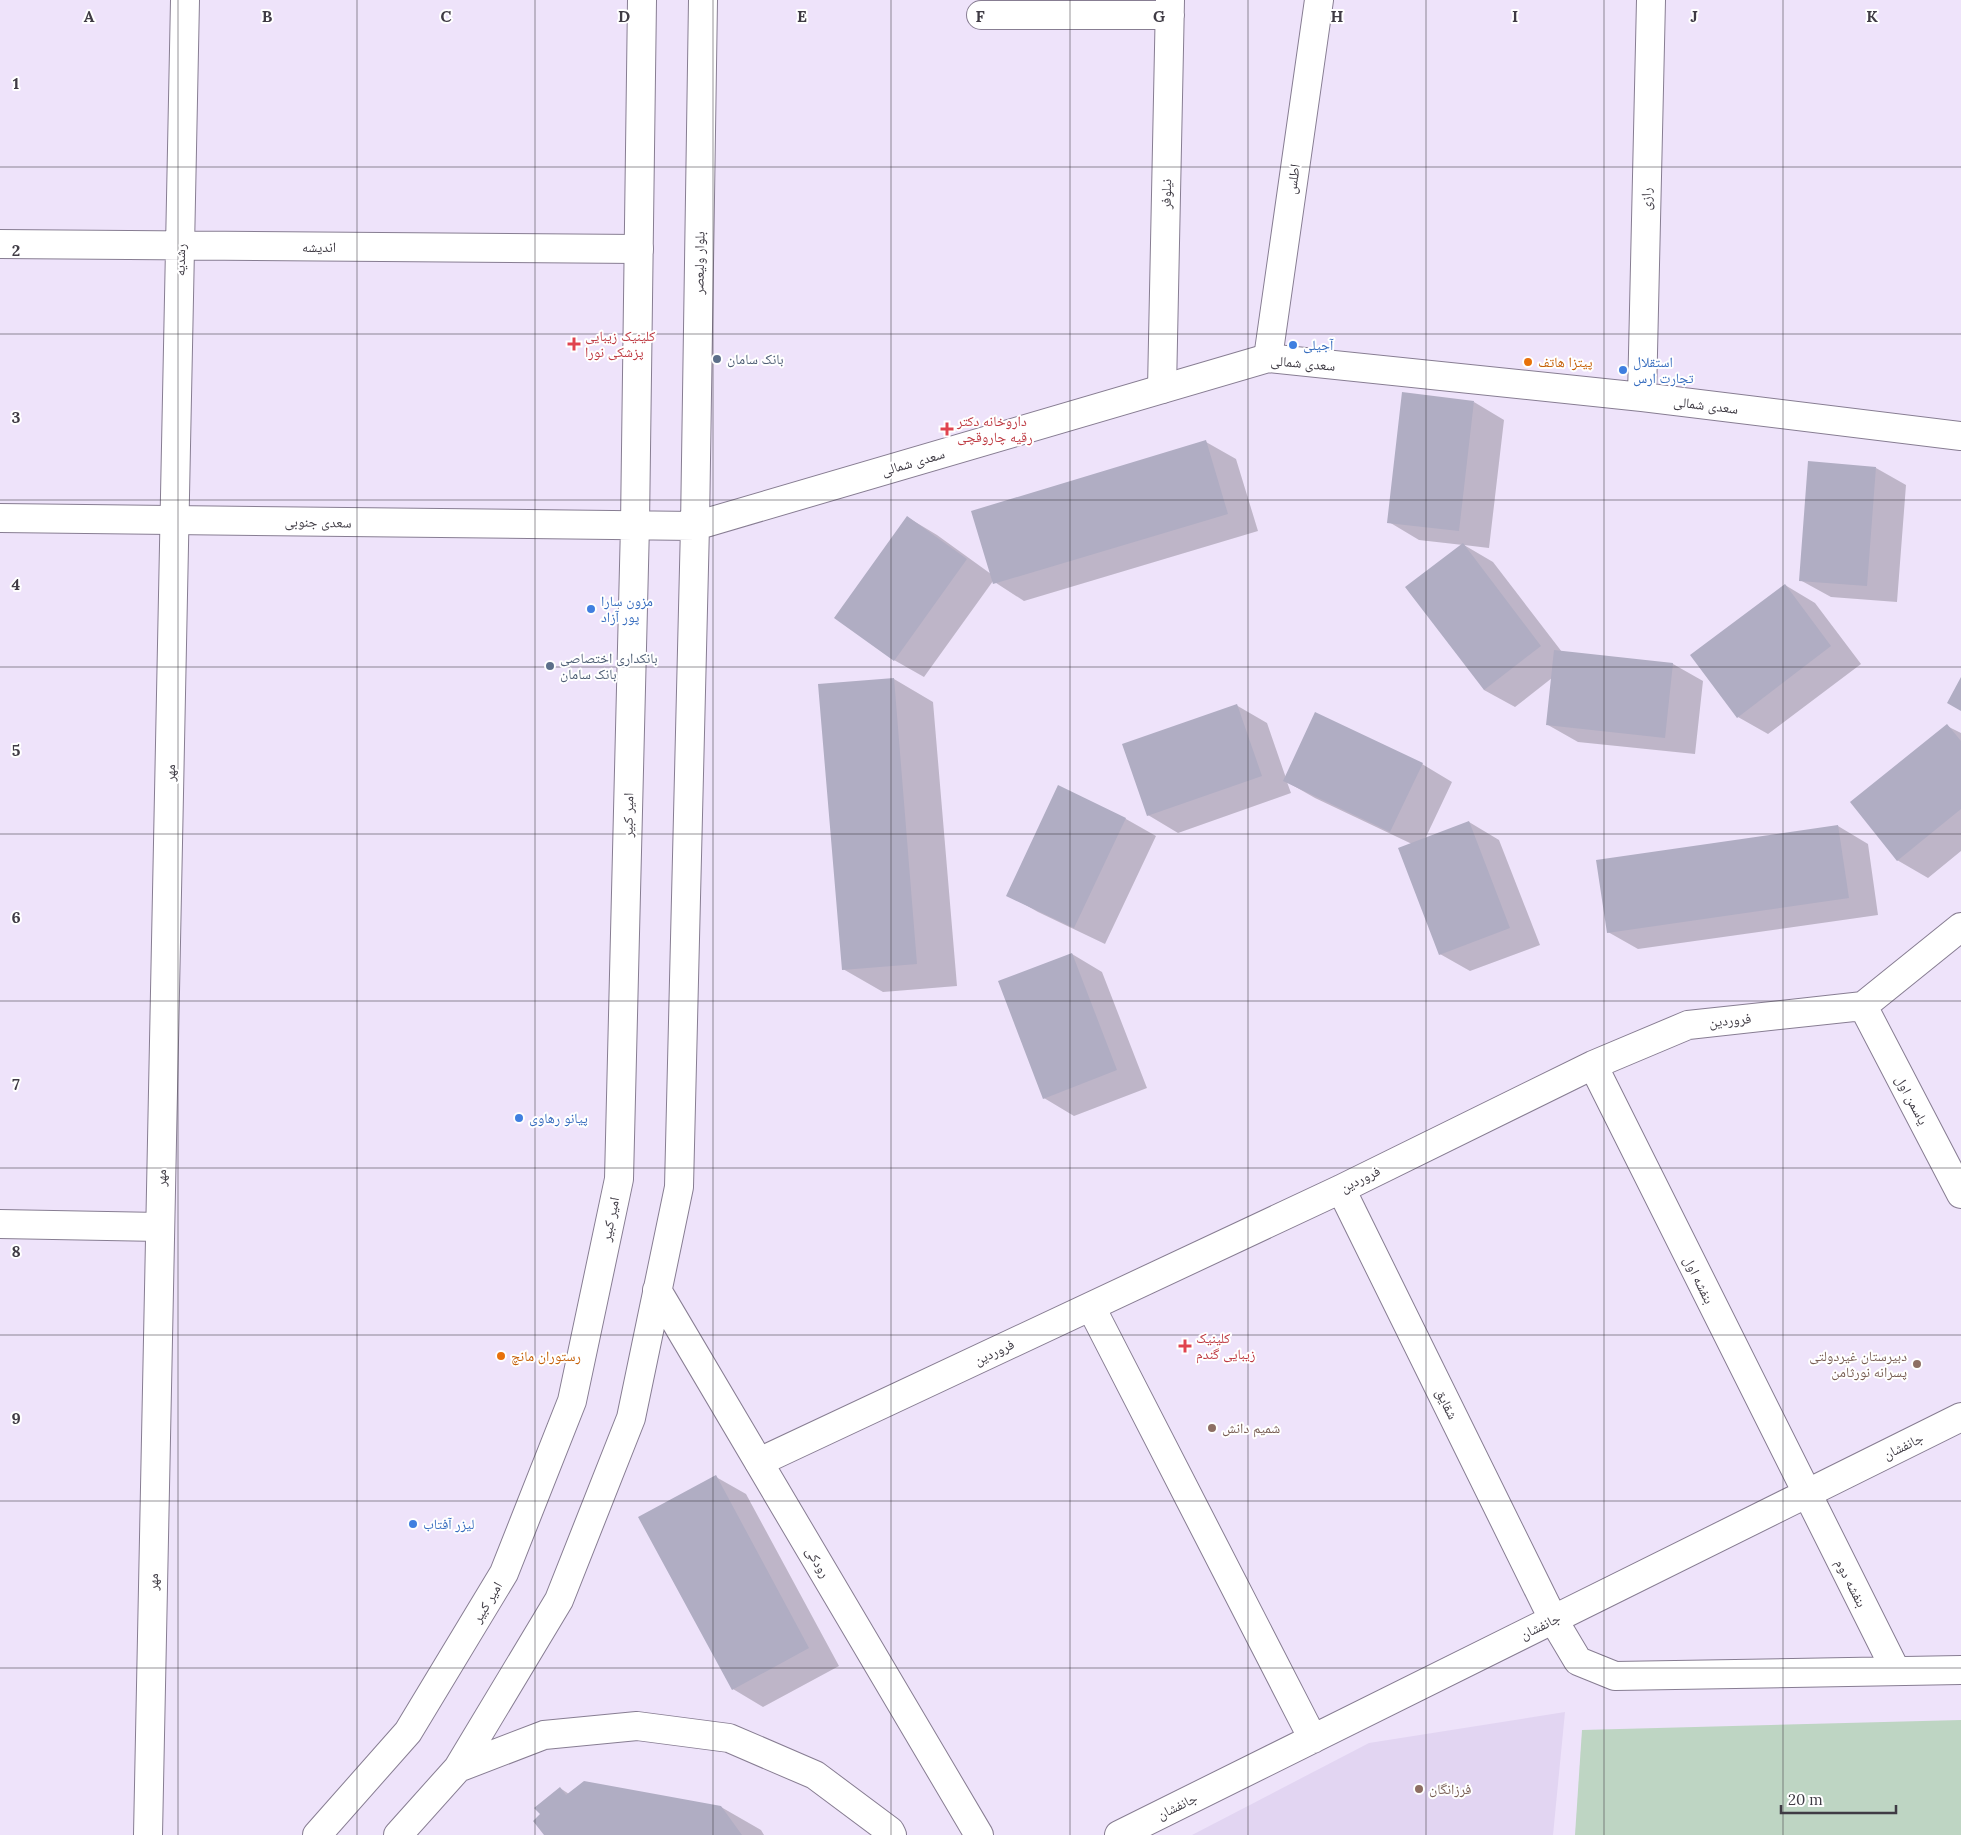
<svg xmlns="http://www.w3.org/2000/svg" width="1961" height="1835" font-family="Lora,'Noto Naskh Arabic',serif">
  <rect width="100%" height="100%" fill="#eee3fa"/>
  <!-- built -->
  <path fill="#e2d5f2" d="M1565,1712L1553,1835H1192L1369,1743Z"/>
  <!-- green -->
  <path fill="#bed5c3" d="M1961,1720V1835H1575L1582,1730Z"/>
  <!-- shadow -->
  <path fill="#0003" d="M1474,402L1504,420L1489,548L1464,545L1493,562L1562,652L1673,664L1703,681L1695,754L1578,742L1548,725L1552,678L1515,707L1484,690L1463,545L1419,540L1389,522Z
    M1206,442L1236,459L1258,531L1024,601L993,581L924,677L894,660L907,517L937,535L991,574Z
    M1876,468L1906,485L1897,602L1831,597L1800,580Z
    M1785,585L1815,603L1861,664L1768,734L1738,717Z
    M894,679L933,702L957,986L883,992L843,969Z
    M1236,705L1267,723L1286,778L1422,764L1452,782L1425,839L1469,822L1499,840L1540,945L1470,971L1440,954L1412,844L1315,798L1287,782L1291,793L1178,833L1148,815Z
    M1947,726L1961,733V851L1928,878L1897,860Z
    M1059,787L1126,819L1156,836L1105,944L1038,912L1008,895Z
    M1838,826L1868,844L1878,915L1638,949L1608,932Z
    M1072,954L1102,972L1147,1088L1074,1116L1044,1098Z
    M716,1477L746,1494L839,1666L763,1707L733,1689Z
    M560,1788L569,1794L721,1807L761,1830L764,1835H545L541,1814Z"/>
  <!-- building -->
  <path fill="#b0adc3" d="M1402,392L1474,401L1459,531L1387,523Z
    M1206,440L1228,514L993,584L971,511Z
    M1808,461L1876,467L1867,586L1799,581Z
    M907,516L967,559L894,661L834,618Z
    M1463,543L1541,646L1484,690L1405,587Z
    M1785,584L1831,646L1737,718L1690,655Z
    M1554,650L1673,663L1665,738L1546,725Z
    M1961,677V711L1947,703Z
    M894,678L917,964L842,970L818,684Z
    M1237,704L1262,776L1147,816L1122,744Z
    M1315,712L1423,763L1390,832L1283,781Z
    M1947,724L1961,741V809L1897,861L1850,802Z
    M1058,785L1126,818L1074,928L1006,896Z
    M1469,821L1510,928L1439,955L1398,848Z
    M1838,825L1849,898L1607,933L1596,860Z
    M1072,953L1117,1070L1043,1099L998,981Z
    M716,1475L809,1648L732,1690L638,1517Z
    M584,1781L721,1806L742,1835H544L533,1821L540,1814L534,1808L560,1787L566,1795Z"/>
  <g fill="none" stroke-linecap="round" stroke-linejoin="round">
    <defs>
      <path id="minor" d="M981,15H1170
        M0,244L639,249
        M1268,358L1319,0
        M1162,389L1170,0
        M1863,1006L1961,1194
        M1593,1065L1896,1671
        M1341,1189L1553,1619L1578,1661L1615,1676L1961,1670
        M0,1224L160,1227
        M1091,1307L1313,1739
        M759,1462L1341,1189L1593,1065L1688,1025L1863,1006L1961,927
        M148,1835L185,0
        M1119,1835L1961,1417"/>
      <path id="major" d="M1642,397L1651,0
        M0,518L695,526L1268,358L1642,397L1961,436
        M657,1290L979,1835
        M458,1768L544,1735L637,1726L729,1738L815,1775L890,1831L892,1835
        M317,1835L408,1732L504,1573L572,1401L619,1179L635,525L642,0
        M398,1835L458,1768L559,1600L631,1418L679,1187L695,526L703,0"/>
    </defs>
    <!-- minor casing -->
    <use href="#minor" stroke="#877d92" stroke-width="30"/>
    <!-- major casing -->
    <use href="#major" stroke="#877d92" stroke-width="30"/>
    <!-- minor -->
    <use href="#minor" stroke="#fff" stroke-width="28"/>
    <!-- major -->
    <use href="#major" stroke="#fff" stroke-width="28"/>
  </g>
  <!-- grid -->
  <path fill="none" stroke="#3f3b44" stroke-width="1" stroke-opacity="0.55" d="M178,0V1835M357,0V1835M535,0V1835M713,0V1835M891,0V1835M1070,0V1835M1248,0V1835M1426,0V1835M1604,0V1835M1783,0V1835M0,167H1961M0,334H1961M0,500H1961M0,667H1961M0,834H1961M0,1001H1961M0,1168H1961M0,1335H1961M0,1501H1961M0,1668H1961"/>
  <!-- markers -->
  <g fill="#e0444e" stroke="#fff" stroke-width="2">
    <path d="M571.5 336.5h5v5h5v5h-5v5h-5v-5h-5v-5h5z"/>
    <path d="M944.5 421.5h5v5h5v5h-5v5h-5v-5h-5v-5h5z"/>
    <path d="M1182.5 1338.5h5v5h5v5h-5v5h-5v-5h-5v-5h5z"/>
  </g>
  <g fill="#3f7fe0" stroke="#fff" stroke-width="2">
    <circle cx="1293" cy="345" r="5"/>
    <circle cx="1623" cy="370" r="5"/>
    <circle cx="591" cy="609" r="5"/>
    <circle cx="519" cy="1118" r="5"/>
    <circle cx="413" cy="1524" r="5"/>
  </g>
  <g fill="#5c6f8a" stroke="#fff" stroke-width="2">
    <circle cx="717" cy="359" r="5"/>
    <circle cx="550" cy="666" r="5"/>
  </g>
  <g fill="#e8710a" stroke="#fff" stroke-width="2">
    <circle cx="1528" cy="362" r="5"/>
    <circle cx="501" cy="1356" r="5"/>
  </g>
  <g fill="#8d6e63" stroke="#fff" stroke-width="2">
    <circle cx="1917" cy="1364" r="5"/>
    <circle cx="1212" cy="1428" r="5"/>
    <circle cx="1419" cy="1789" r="5"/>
  </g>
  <g text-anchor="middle" stroke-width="4" stroke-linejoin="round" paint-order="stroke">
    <!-- street labels -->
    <g font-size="14" fill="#3f3b44" stroke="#fff">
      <text transform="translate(1293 179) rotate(-82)" y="5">اطلس</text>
      <text transform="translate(1166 194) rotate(-89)" y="5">نیلوفر</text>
      <text transform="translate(1646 199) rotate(-89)" y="5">رازی</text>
      <text x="319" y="252">اندیشه</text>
      <text transform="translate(180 260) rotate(-89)" y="5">رشدیه</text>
      <text transform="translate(699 263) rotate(-89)" y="5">بلوار ولیعصر</text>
      <text transform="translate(1303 363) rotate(5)" y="5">سعدى شمالى</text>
      <text transform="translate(1706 405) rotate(7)" y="5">سعدى شمالى</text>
      <text transform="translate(913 462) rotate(-16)" y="5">سعدى شمالى</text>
      <text transform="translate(318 522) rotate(1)" y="5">سعدى جنوبی</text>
      <text transform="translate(170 773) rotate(-89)" y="5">مهر</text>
      <text transform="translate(628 815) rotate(-89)" y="5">امیر کبیر</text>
      <text transform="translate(1730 1020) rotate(-6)" y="5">فروردین</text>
      <text transform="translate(1912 1100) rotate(62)" y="5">یاسمن اول</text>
      <text transform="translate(161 1178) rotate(-89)" y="5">مهر</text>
      <text transform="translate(1360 1179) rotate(-26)" y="5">فروردین</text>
      <text transform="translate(610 1219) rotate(-78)" y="5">امیر کبیر</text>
      <text transform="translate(1699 1280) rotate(64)" y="5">بنفشه اول</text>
      <text transform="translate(994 1352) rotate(-25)" y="5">فروردین</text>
      <text transform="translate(1447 1404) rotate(64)" y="5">شقایق</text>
      <text transform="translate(1903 1446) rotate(-26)" y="5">جانفشان</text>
      <text transform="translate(818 1562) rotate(59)" y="5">رودکى</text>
      <text transform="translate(153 1582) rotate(-89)" y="5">مهر</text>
      <text transform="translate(1851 1583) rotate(63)" y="5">بنفشه دوم</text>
      <text transform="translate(487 1602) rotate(-59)" y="5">امیر کبیر</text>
      <text transform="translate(1540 1626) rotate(-26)" y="5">جانفشان</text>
      <text transform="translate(1177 1806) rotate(-26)" y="5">جانفشان</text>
    </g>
    <!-- health labels -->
    <g font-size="14" fill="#be3a42" stroke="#fff" text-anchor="start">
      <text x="585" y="341">کلینیک زیبایی<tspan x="585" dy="16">پزشکی نورا</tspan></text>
      <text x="957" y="426">داروخانه دکتر<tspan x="957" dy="16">رقیه چاروقچی</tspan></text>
      <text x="1196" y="1343">کلینیک<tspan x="1196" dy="16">زیبایی گندم</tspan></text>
    </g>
    <!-- shop labels -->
    <g font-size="14" fill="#366cbe" stroke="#fff" text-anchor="start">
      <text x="1303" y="350">آجیلی</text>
      <text x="1633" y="367">استقلال<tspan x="1633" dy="16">تجارت ارس</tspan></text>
      <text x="601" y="606">مزون سارا<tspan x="601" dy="16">پور آزاد</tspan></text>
      <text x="529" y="1123">پیانو رهاوی</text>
      <text x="423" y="1529">لیزر آفتاب</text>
    </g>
    <!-- service labels -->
    <g font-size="14" fill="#4e5e75" stroke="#fff" text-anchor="start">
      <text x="727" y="364">بانک سامان</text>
      <text x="560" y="663">بانکداری اختصاصی<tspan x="560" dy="16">بانک سامان</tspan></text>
    </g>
    <!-- food labels -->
    <g font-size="14" fill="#c56008" stroke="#fff" text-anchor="start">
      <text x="1538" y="367">پیتزا هاتف</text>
      <text x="511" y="1361">رستوران مانچ</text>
    </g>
    <!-- education labels -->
    <g font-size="14" fill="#785e54" stroke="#fff" text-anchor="start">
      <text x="1907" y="1361" text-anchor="end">دبیرستان غیردولتی<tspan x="1907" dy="16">پسرانه نورثامن</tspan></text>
      <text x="1222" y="1433">شمیم دانش</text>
      <text x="1429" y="1794">فرزانگان</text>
    </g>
  </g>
  <g font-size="16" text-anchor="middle" font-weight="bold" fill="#3f3b44" stroke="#fff" stroke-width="4" stroke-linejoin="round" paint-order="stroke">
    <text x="89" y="22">A</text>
    <text x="267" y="22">B</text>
    <text x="446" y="22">C</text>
    <text x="624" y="22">D</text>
    <text x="802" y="22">E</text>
    <text x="980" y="22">F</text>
    <text x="1159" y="22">G</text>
    <text x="1337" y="22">H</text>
    <text x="1515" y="22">I</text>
    <text x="1694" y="22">J</text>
    <text x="1872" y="22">K</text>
    <text x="16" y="89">1</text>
    <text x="16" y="256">2</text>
    <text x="16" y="423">3</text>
    <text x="16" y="590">4</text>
    <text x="16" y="756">5</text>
    <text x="16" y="923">6</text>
    <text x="16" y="1090">7</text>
    <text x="16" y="1257">8</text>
    <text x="16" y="1424">9</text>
  </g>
  <!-- scale -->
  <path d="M1781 1805v8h115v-8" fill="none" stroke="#3f3b44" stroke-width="2.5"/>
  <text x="1788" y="1805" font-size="15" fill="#3f3b44" stroke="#ffffff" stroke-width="4" paint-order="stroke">20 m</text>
</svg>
